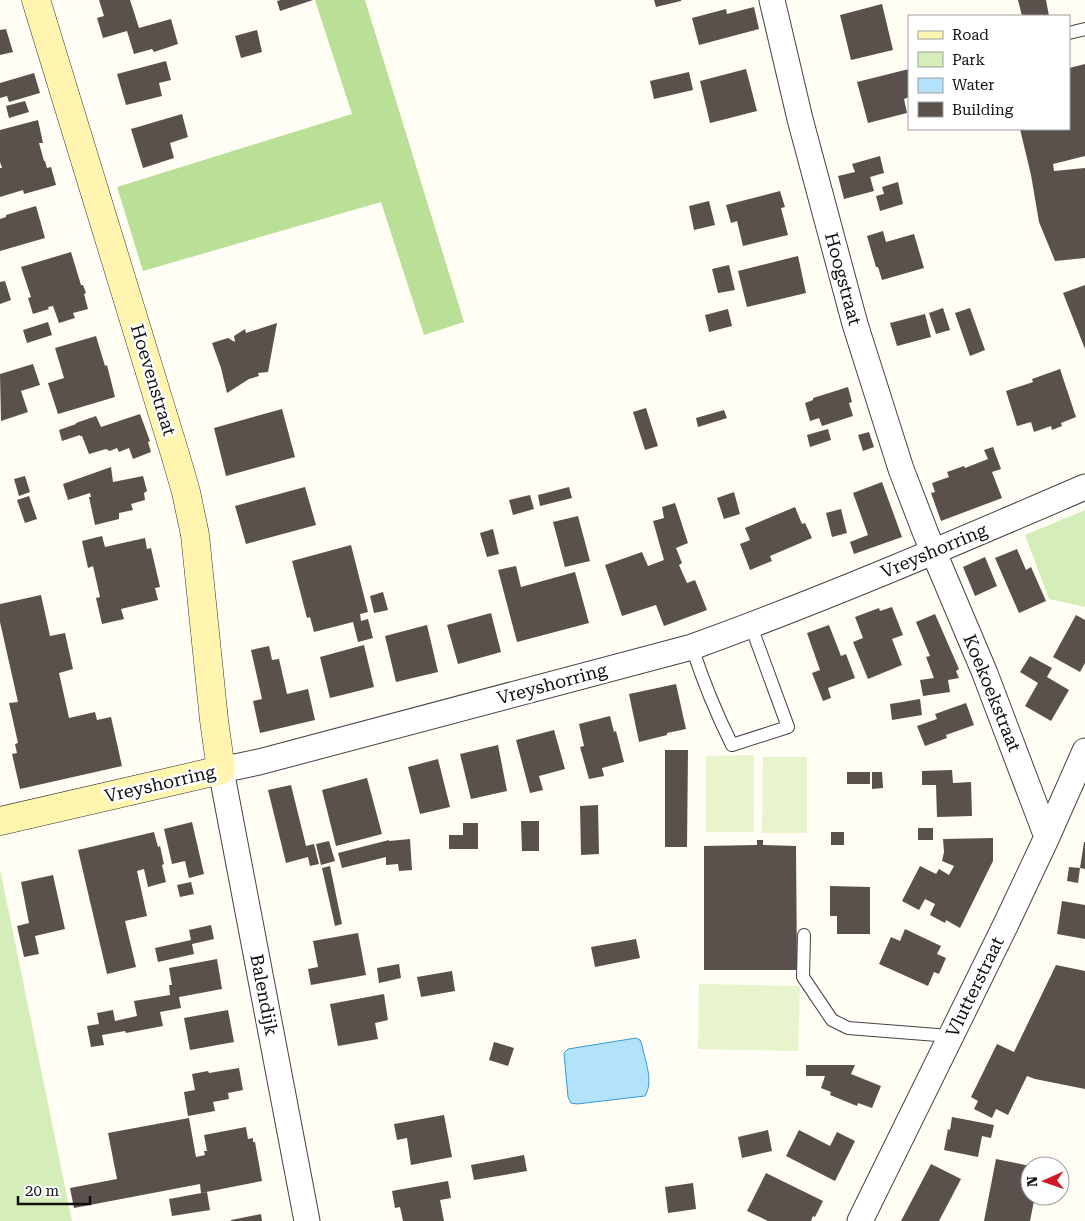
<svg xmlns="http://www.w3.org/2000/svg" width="1085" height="1221" font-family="'Roboto Serif',serif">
  <rect width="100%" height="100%" fill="#fffdf4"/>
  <!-- green -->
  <path fill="#d5eeb9" d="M1085,510V607L1049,599L1025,535Z
    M0,869L72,1221H0Z"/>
  <!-- forest -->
  <path fill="#b9e096" d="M315,0H365L464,322L424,335L381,202L143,271L117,187L352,114Z"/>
  <!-- pitch -->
  <path fill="#e7f4cc" d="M754,755V832H706V756Z
    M763,757H807V833H762Z
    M699,984L800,986L798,1051L698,1049Z"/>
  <!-- water -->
  <path fill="#b3e2fb" stroke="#349ad9" d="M636,1038L640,1040L642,1045C645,1061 654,1081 645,1096L577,1104L571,1103L568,1097L564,1053L568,1049Z"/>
  <!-- building -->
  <path fill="#5a514c" d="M99,0H130L139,28L171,19L178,44L154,52L152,49L134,54L127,31L103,38L97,18L104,16Z
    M281,0H313L280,11L277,1Z
    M654,0H681V1L656,7Z
    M1018,0H1046L1049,16H1022Z
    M882,4L893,50L851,60L840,15Z
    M754,7L759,29L699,45L692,18L726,9L727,14Z
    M6,29L13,52L0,55V30Z
    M257,30L262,52L241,58L235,36Z
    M166,61L171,80L159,83L162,96L126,105L117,74Z
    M1085,64V156L1053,164L1054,171L1085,168V258L1055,261L1039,222L1031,175L1020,129H1069V68Z
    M746,69L757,111L710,123L700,81Z
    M909,69V97L904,99L907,113L868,123L857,82Z
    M689,72L693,90L654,99L650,81Z
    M34,73L40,93L9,102L7,96L0,98V83Z
    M25,101L29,112L9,118L6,106Z
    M182,114L188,137L170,143L174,158L143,168L131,129Z
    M38,120L43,143H39L44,161H45L47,168L51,167L56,185L24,194L23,190L0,197V168H2L0,162V130Z
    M880,156L884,173L870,177L874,191L844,199L838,176L855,172L852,164Z
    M898,182L903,204L880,211L876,196L884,194L882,187Z
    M780,191L785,207L781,208L788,235L743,246L737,221L731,223L726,205Z
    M709,201L715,225L694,230L689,206Z
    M36,206L45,238L0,251V219L6,217V215Z
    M883,231L886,242L914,234L924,268L882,280L878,267H876L867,236Z
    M71,252L81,285H83L86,293L84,294L88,309L73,313L75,318L59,323L53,306L48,307L49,309L33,314L28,298L31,297L21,267Z
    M798,256L806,293L747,307L738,271Z
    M729,265L735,290L718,293L712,269Z
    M5,281L11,300L0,304V282Z
    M1085,285V349L1063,293Z
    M943,308L950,330L936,334L929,313Z
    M970,308L985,350L970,356L955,313Z
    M728,309L732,326L709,332L705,315Z
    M925,314L931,337L897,346L890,323Z
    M48,322L52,335L27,343L23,330Z
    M277,323L268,372L258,373L259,376L249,379L227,393L221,368L212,343L228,338L235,342L234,336L245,329L246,333Z
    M96,336L105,366L107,365L115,397L58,414L48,383L64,378L55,348Z
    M33,364L40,385L21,391L28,412L1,421L0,374Z
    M1060,369L1076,417L1061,423L1062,426L1052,430L1051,426L1034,432L1031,422L1017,426L1006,391L1033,382L1032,379Z
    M848,387L852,402L849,403L853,416L822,426L819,418L810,421L805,403L813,400V398Z
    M646,408L658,446L645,450L633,412Z
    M282,409L295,457L226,476L214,428Z
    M724,410L727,418L698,427L696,418Z
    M140,414L150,441L148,442L151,452L133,459L129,448L119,452L117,448L110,451L106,449L89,454L82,436H80V435L62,441L59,430L76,424V423L96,416L101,427Z
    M828,429L831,440L810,447L807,435Z
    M869,432L874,447L863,451L858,435Z
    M993,447L1001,469L992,472L1002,498L941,521L931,493L935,492L932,483L949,477L947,472L964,466L965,468L988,459L984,450Z
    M111,467L113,482L143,476L147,491L144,493L145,500L131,504L133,510L119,513V519L95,525L89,497H91L90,493L68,500L63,484Z
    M25,476L30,492L19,496L14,479Z
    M882,482L902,537L854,554L850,542L868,535L853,493Z
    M305,487L316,525L246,544L235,506Z
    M569,487L572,498L540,506L538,495Z
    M734,492L740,514L724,519L717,498Z
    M530,495L534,509L513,515L509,500Z
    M29,496L37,519L25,523L17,500Z
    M675,503L688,543L676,548L682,563L679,565L687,583L695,580L707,610L664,626L656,605L622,616L605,565L642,552L648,566L664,560L653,521L664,518L662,507Z
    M795,507L802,524L805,523L812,538L770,556L772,561L750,570L740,544L750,540L745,528Z
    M841,509L847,533L832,537L826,513Z
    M578,516L590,561L565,567L553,522Z
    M493,529L499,554L487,557L480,533Z
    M102,536L105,547L145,538L147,549L151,548L160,587L155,588L158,600L121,609L124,619L102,624L96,598L100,597L93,566L88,568L82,541Z
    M351,545L368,612L360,614L361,621L368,619L373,638L358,642L353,622L314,632L310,617L307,618L292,561Z
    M1017,549L1026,570L1031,567L1046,601L1019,613L995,558Z
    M985,557L997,586L975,596L963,567Z
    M516,566L521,587L575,572L589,623L517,642L498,570Z
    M383,592L388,610L374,613L370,596Z
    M41,595L50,636L65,633L73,669L59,673L69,718L95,712L97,720L111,717L122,766L20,789L12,754L17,753L15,744L18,743L9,703L18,702L0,622V604Z
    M892,607L903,635L892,639L902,665L868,679L853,642L863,638L855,617L879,608L880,611Z
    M491,613L501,652L458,664L447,625Z
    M935,614L959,669L956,671L959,678L948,680L950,692L923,696L920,680L934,678L926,657L930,656L916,622Z
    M1076,615L1085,620V663L1080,672L1053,657Z
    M427,625L438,672L396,682L385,636Z
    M829,625L841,656L846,654L855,678L828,688L831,698L823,701L812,673L820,670L807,633Z
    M364,645L374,687L330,698L320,657Z
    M269,646L272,660L279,659L287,694L308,689L315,720L260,733L253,701L262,699L251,650Z
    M1030,656L1052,668L1047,677L1069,690L1051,721L1025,706L1038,683L1020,672Z
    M676,684L686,729L667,733V735L639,742L629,694Z
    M920,699L922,715L892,720L890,704Z
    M966,703L974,725L946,735L947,738L925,746L917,726L937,719L935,714Z
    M610,716L614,732L616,731L624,762L602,768L604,776L589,779L580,747L584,746L579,724Z
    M554,730L565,769L539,776L543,790L530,793L516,740Z
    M498,745L507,791L471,799L460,754Z
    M665,750H688L687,847H665Z
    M438,759L450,807L420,814L408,767Z
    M952,770L953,783L971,782L972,816L937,817L936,785H922V771Z
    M847,772H870V784H847Z
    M872,772H882L883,788L872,789Z
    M367,778L382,834L336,846L322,790Z
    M291,785L306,846L314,844L319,864L310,866L308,857L286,863L268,790Z
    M598,805L599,854L581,855L580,806Z
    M521,821H539V851H522Z
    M192,822L204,874L189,878L185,861L172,864L164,829Z
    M463,823H478V849H449V835H463Z
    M918,828H933V840H918Z
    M154,832L158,847L160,846L164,864L162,865L166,882L148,887L144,869L137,871L147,916L125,921L136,967L107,974L78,850Z
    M831,832H844V845H831Z
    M993,838V861L960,928L946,920L945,923L930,915L935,904L925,899L919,910L902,901L920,866L936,874L939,869L949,875L954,866L942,861L944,852L943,839Z
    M410,839L412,870L399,871L398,864L386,865V857L342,868L338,853L389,840V841Z
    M757,840H763V845L796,846L797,970H704V846L757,845Z
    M329,841L335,861L321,865L316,844Z
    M1084,842H1085V869L1080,868L1078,883L1067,881L1069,867L1080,868Z
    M330,866L342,924L335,926L322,868Z
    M53,875L65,929L35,936L39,954L24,957L17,926L29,923L21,882Z
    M191,882L194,894L180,897L177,885Z
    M830,886L870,887V934H837V916H830Z
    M1062,901L1085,905V939L1057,934Z
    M211,925L214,939L192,944L194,954L158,962L155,948L191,940L189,930Z
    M905,929L941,946L937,954L946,958L939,974L934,972L928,986L879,964L891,937L900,941Z
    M358,933L366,975L311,985L308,969L318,967L313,941Z
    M636,939L640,958L595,967L591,947Z
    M217,959L222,989L179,997L181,1008L160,1012L163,1026L126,1033L125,1031L102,1035L104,1045L91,1047L87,1026L99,1024L97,1013L113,1010L115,1021L137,1016L134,1001L170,995L169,985H172L169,968Z
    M399,964L401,978L379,983L377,968Z
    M1056,965L1085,971V1089L1035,1079L1027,1076L1008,1115L996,1109L992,1118L974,1109L978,1101L971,1097L997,1044L1014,1052Z
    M452,971L455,991L421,997L417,977Z
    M384,994L388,1020L375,1023L378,1039L338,1046L330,1004Z
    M228,1010L234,1042L190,1050L184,1018Z
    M494,1042L514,1048L508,1066L489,1060Z
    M806,1065H855L851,1074L881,1086L872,1108L858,1103L857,1106L830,1095L831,1092L821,1088L825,1076H806Z
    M239,1068L243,1090L228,1093L229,1099L213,1102L215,1111L188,1116L184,1092L195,1090L192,1074L208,1071L209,1073Z
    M444,1115L452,1157L411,1165L407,1138L397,1140L394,1124Z
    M952,1117L994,1125L991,1138L982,1136L978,1157L944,1150L948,1129L950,1130Z
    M189,1118L196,1157L205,1155L204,1151H207L204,1135L246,1127L248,1139L253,1138V1142H255L262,1181L201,1193L200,1184L74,1208L70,1188L117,1179L108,1133Z
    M768,1130L772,1151L742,1158L738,1137Z
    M799,1130L830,1146L837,1132L855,1141L835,1181L786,1156Z
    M524,1155L527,1171L474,1180L471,1165Z
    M996,1159L1030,1166V1196H1035L1030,1221H984Z
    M931,1164L961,1179L939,1221H901Z
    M766,1173L823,1201L815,1217L813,1216L811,1221H768L747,1211Z
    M448,1181L451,1198L440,1200L444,1221H403L400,1207L395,1208L392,1191Z
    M693,1183L696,1209L668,1213L665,1187Z
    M207,1192L210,1210L172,1216L169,1199Z
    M261,1214L262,1221H231V1220Z"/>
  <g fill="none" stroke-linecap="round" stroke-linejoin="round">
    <defs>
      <path id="lane" d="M1069,33L1085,29
        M692,647C703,681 716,713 732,745L788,727L751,626
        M804,935L803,977L832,1020L848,1028L950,1036"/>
      <path id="street" d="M772,0L800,119L855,324L901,469L926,534L984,671L1047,837
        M307,1221L221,770L259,762L692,647C825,599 955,543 1085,487
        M860,1221L1007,922L1047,837L1085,751"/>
      <path id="secondary" d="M0,821L221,770L214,720L195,535L186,492L175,454L36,0"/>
    </defs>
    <!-- lane casing -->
    <use href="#lane" stroke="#434343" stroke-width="14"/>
    <!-- street casing -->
    <use href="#street" stroke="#434343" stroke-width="27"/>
    <!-- secondary casing -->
    <use href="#secondary" stroke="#323232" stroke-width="29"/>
    <!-- lane -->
    <use href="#lane" stroke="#fff" stroke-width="12"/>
    <!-- street -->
    <use href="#street" stroke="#fff" stroke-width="25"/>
    <!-- secondary -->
    <use href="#secondary" stroke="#fff5af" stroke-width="28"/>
  </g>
  <g text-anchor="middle" stroke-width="5" stroke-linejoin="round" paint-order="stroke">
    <!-- street labels -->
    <g font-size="18" fill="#101010" stroke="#fff">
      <text transform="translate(843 279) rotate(75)" y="6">Hoogstraat</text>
      <text transform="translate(153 380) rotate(73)" y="6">Hoevenstraat</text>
      <text transform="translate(934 551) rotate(-23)" y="6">Vreyshorring</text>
      <text transform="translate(552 684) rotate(-15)" y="6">Vreyshorring</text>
      <text transform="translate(992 693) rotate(68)" y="6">Koekoekstraat</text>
      <text transform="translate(160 784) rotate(-13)" y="6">Vreyshorring</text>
      <text transform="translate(975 987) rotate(-64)" y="6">Vlutterstraat</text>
      <text transform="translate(264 995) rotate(79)" y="6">Balendijk</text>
    </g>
  </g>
  <!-- legend -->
  <rect x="908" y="15" width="162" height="115" fill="#ffffff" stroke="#9f9f9f"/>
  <rect x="918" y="31" width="25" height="8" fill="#fff5af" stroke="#9f9f9f"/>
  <text x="952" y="40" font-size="15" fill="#101010">Road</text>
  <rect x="918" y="52" width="25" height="15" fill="#d5eeb9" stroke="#9f9f9f"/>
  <text x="952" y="65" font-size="15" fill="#101010">Park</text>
  <rect x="918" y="78" width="25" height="15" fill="#b3e2fb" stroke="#9f9f9f"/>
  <text x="952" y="90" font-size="15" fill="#101010">Water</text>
  <rect x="918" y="102" width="25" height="15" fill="#5a514c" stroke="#9f9f9f"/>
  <text x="952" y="115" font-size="15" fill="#101010">Building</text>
  <!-- north arrow -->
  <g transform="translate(1045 1181) rotate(268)"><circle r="24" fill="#ffffff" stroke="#9f9f9f"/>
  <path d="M0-4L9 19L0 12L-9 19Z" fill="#ce1a26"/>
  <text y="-8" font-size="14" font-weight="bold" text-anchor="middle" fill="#101010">N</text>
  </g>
  <!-- scale -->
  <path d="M18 1196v8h72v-8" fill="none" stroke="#101010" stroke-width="2.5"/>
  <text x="25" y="1196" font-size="15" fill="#101010" stroke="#ffffff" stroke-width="4" paint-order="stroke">20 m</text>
</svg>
